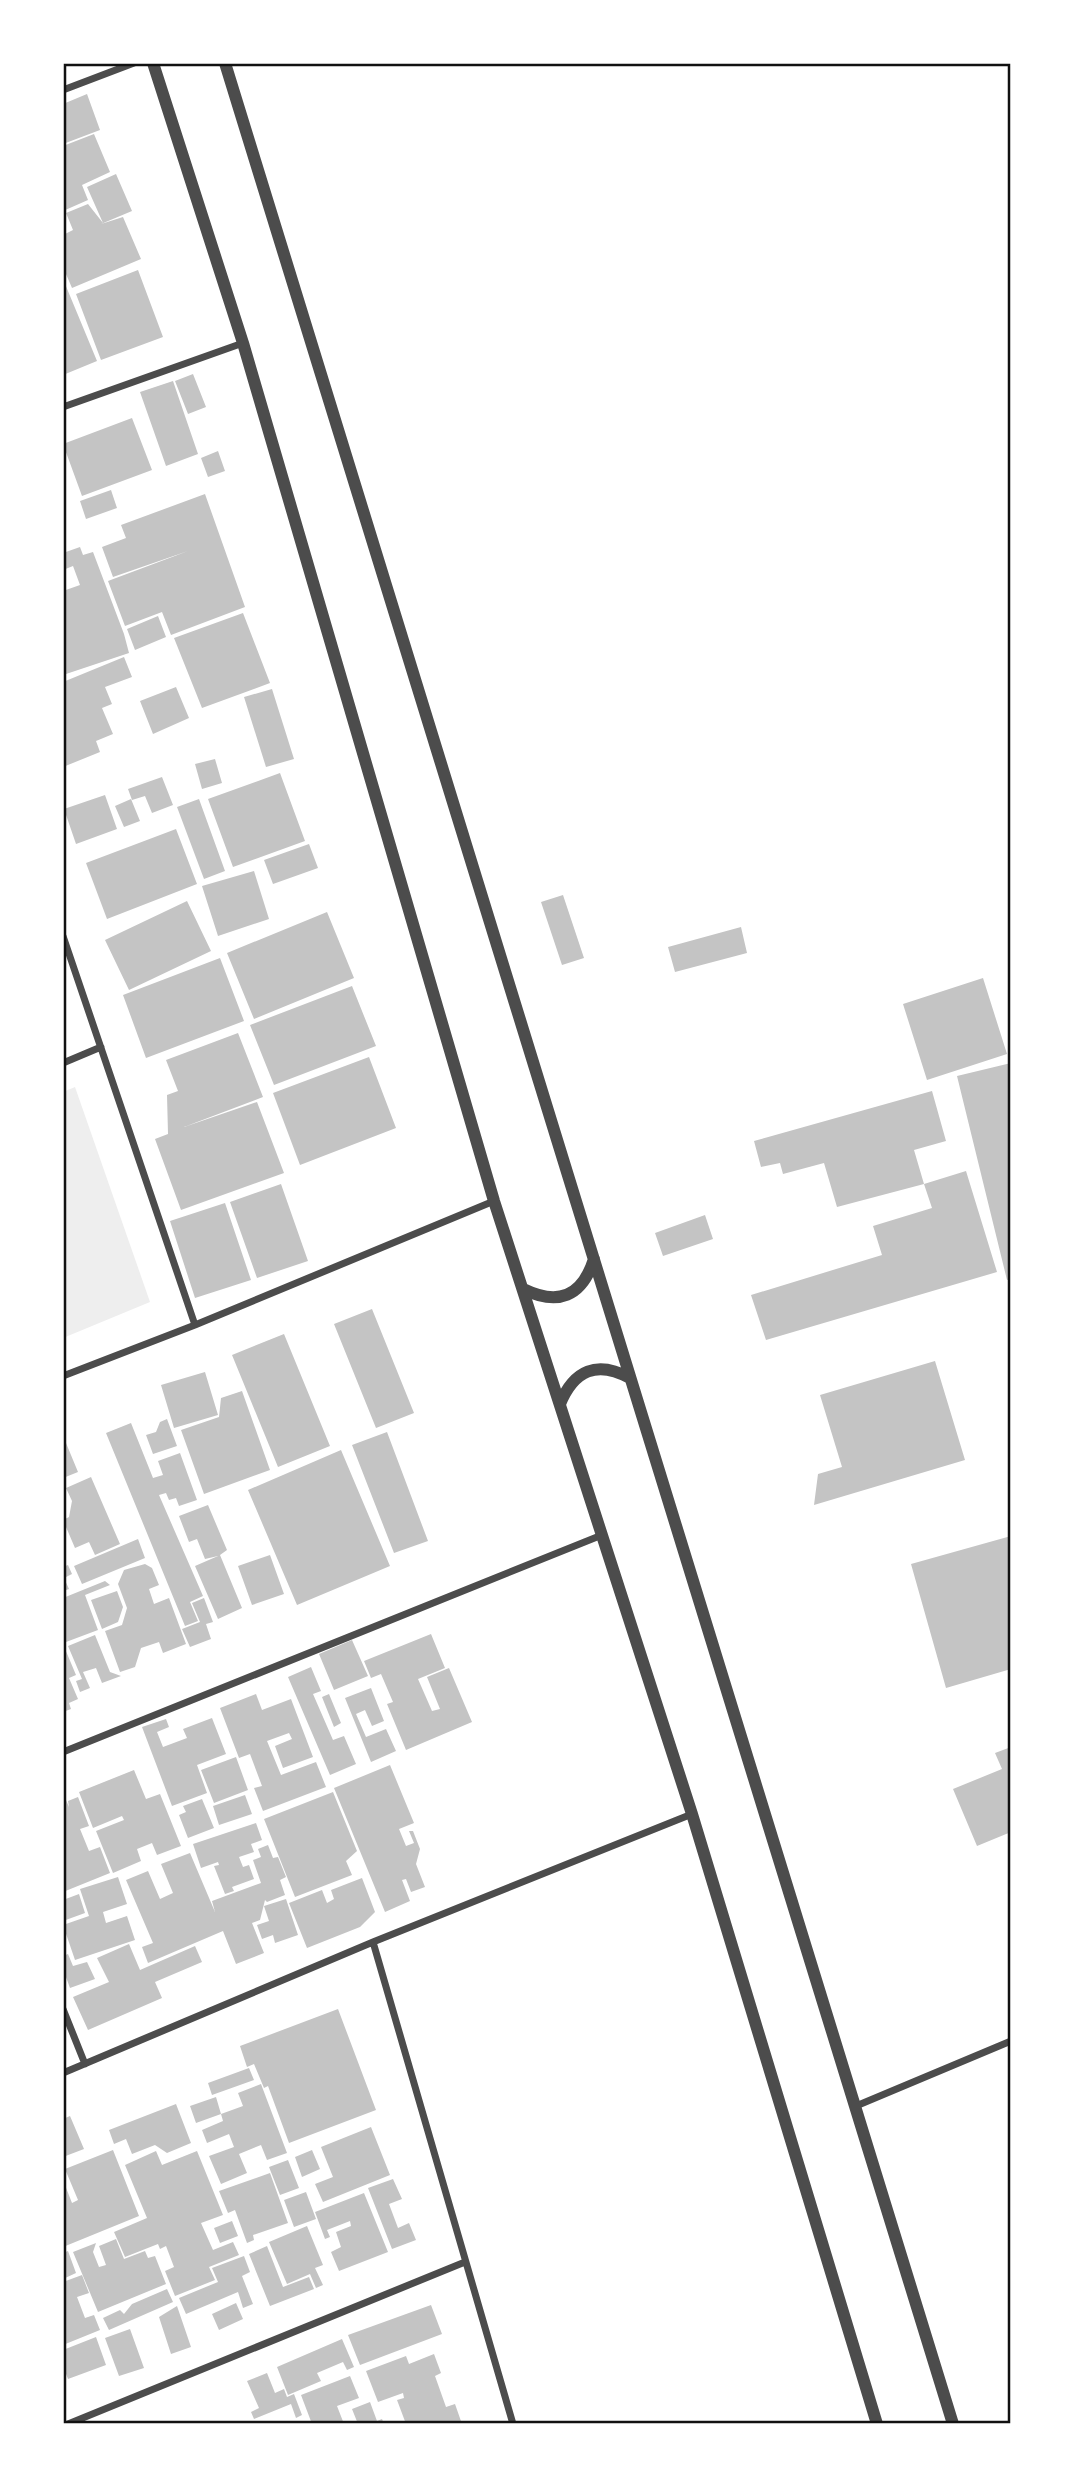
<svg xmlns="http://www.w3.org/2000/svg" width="1074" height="2487" font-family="Georgia,serif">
  <rect width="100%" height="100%" fill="#fff"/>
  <!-- green -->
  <path fill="#eee" d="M75,1087L150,1302L63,1338V1092Z"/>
  <!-- building -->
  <path fill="#c4c4c4" d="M87,94L100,130L63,144V104Z
    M94,134L110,172L82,185L88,200L63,211V146Z
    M116,174L132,211L101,224L123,217L141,259L72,288L63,267V235L73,230L66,213L88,204L103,223L87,187Z
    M138,270L163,337L101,360L76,294Z
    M63,279L97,361L63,375Z
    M193,374L206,407L188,414L175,381Z
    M173,381L198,454L166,466L140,392Z
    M132,418L152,470L82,496L63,444Z
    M218,451L225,471L208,477L201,458Z
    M111,490L117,508L86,519L80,501Z
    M205,494L245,607L171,635L162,612L125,626L108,581L188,551L113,577L102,547L126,538L121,525Z
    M80,547L83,555L93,552L124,634L129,653L63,675V591L80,585L73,566L63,570V553Z
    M243,613L270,683L202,708L174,638Z
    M158,616L166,637L135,650L127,629Z
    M124,657L132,677L105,687L112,704L102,708L113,734L96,741L100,752L63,767V682Z
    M176,687L189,718L153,734L140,701Z
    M272,689L294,759L266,767L244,697Z
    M215,759L222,783L202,789L195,764Z
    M280,773L305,841L233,867L208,799Z
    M162,777L173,805L152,813L145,796L132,800L128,789Z
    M105,795L117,829L76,844L64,809Z
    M131,799L140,821L124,827L115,806Z
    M199,799L225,871L204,879L177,807Z
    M176,829L197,884L107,919L86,863Z
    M309,844L318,868L273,884L264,860Z
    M254,871L269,919L218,936L202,886Z
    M563,895L584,958L562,965L541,902Z
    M187,901L211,951L129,990L105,940Z
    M327,912L354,978L254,1019L227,953Z
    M741,927L747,953L675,972L668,947Z
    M220,958L244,1021L146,1058L123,995Z
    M983,978L1007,1054L927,1080L903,1004Z
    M352,986L376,1046L274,1085L250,1025Z
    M238,1033L263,1097L184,1127L257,1102L284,1173L181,1210L155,1139L168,1134L167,1095L178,1091L166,1060Z
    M369,1057L396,1128L300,1165L273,1093Z
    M1011,1063V1279L1007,1280L957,1076Z
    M932,1091L946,1141L914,1150L924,1184L837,1207L824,1163L783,1174L780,1163L761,1167L754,1141Z
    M966,1171L997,1272L766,1340L751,1295L882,1255L873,1226L932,1208L924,1184Z
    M281,1184L308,1261L257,1278L230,1202Z
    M225,1203L251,1280L195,1298L170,1221Z
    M705,1215L713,1239L663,1256L655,1233Z
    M372,1309L414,1413L376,1428L334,1324Z
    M284,1334L330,1446L278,1467L232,1355Z
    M935,1361L965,1460L814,1505L818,1474L842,1467L820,1395Z
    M205,1372L218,1415L174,1428L161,1385Z
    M242,1391L270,1470L204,1494L181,1430L219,1417L221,1398Z
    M167,1419L177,1446L153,1454L146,1435L156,1432L160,1422Z
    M131,1423L153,1478L163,1475L158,1461L180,1453L197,1500L179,1506L176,1498L169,1500L166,1493L159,1495L203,1596L190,1602L198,1621L185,1626L106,1433Z
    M387,1432L428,1541L394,1553L352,1445Z
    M66,1443L78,1472L63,1478V1444Z
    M341,1450L390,1566L297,1605L248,1490Z
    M91,1477L120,1544L95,1555L89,1542L75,1548L63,1520L69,1517L72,1501L66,1488Z
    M208,1505L227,1550L220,1555L242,1608L218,1619L195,1566L218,1556L205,1559L197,1539L189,1542L179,1516Z
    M1011,1536V1669L946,1688L911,1564Z
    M138,1539L145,1558L82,1584L74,1566Z
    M270,1555L284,1594L252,1605L238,1566Z
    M145,1564L152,1568L159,1585L149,1589L154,1604L169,1598L186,1644L163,1653L159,1642L141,1648L135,1667L120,1672L105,1631L122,1625L127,1608L118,1584L124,1570Z
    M68,1565L72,1574L64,1578L69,1589L63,1591V1567Z
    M105,1581L110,1585L85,1595L98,1630L66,1642L63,1635V1598Z
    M117,1591L123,1607L118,1622L102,1629L91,1600Z
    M204,1598L213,1622L206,1624L211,1639L190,1647L182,1629L200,1622L192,1603Z
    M431,1634L445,1668L418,1679L432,1711L440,1709L427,1677L449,1668L472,1722L406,1750L387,1704L393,1702L381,1674L371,1678L364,1661Z
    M95,1635L110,1672L121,1676L102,1683L96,1668L83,1672L90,1688L80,1692L76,1681L82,1679L68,1646Z
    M352,1640L368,1676L334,1690L319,1654Z
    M63,1644L76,1675L69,1678L78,1699L69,1703L71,1709L63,1712Z
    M311,1667L321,1691L313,1694L333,1740L344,1736L356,1764L330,1775L288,1677Z
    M371,1688L384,1721L372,1726L365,1710L356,1714L366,1737L386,1729L396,1751L371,1762L345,1698Z
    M256,1694L262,1710L291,1699L313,1757L283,1768L275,1746L292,1739L289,1733L267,1741L281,1775L316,1762L326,1787L263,1811L254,1788L262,1786L250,1754L239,1758L220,1708Z
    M329,1694L341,1723L334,1727L322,1697Z
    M212,1718L226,1754L197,1765L207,1793L172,1806L142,1727L166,1719L169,1727L157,1732L163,1747L187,1738L183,1729Z
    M1011,1747V1832L977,1846L953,1789L1002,1769L995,1753Z
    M236,1757L248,1790L214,1803L201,1770Z
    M390,1765L414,1823L399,1829L406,1846L414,1843L409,1831H413L420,1849L416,1864L425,1887L411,1892L406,1879L402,1880L410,1901L385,1912L334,1788Z
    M134,1770L146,1799L160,1794L181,1846L157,1855L152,1843L137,1849L141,1861L113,1873L96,1831L124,1820L122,1816L93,1828L79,1792Z
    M333,1792L357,1851L346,1861L352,1875L295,1897L264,1819Z
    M245,1795L252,1814L219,1825L213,1806Z
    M78,1797L89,1826L80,1829L89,1851L100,1847L110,1873L63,1892V1801L66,1800L69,1807L68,1801Z
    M202,1799L214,1828L188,1838L179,1815L186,1812L183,1806Z
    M256,1823L262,1840L251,1844L254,1852L239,1857L243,1867L249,1865L254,1879L232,1887L234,1891L225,1894L214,1866L219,1865L218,1862L201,1868L193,1844Z
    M268,1845L273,1858L278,1857L286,1877L280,1880L285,1895L267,1902L265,1900L260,1920L252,1923L264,1953L236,1964L223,1931L148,1963L142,1947L153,1943L126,1880L148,1871L160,1899L173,1893L161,1864L190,1853L215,1912L212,1901L261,1883L253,1860L261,1857L258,1849Z
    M118,1877L127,1904L103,1912L106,1923L127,1916L135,1940L75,1960L63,1925L89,1916L80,1889Z
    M362,1878L375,1912L360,1927L307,1948L289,1903L322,1890L327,1903L334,1899L331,1890Z
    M79,1894L85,1913L63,1921V1900Z
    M286,1899L298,1935L275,1943L273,1935L262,1939L257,1925L269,1921L264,1906Z
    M129,1944L140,1970L195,1946L202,1962L155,1982L162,1998L88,2030L73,1997L109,1982L97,1958Z
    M68,1954L73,1966L87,1962L95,1979L70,1988L63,1969V1956Z
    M338,2009L376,2110L289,2143L268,2086L264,2088L254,2064L247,2067L240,2046Z
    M249,2068L254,2080L212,2095L208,2083Z
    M261,2084L287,2153L267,2160L261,2145L239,2154L247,2173L221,2184L209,2156L234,2147L229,2134L207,2143L202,2130L223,2121L221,2114L243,2106L238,2093Z
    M216,2097L221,2114L196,2123L190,2106Z
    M176,2104L191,2143L167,2153L155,2145L132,2154L126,2139L114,2144L109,2130Z
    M70,2116L84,2149L63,2157V2119Z
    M371,2127L390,2175L323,2202L315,2184L333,2177L321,2147Z
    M113,2150L139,2216L63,2247V2180L72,2203L78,2200L65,2169Z
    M312,2150L320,2169L302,2177L295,2157Z
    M156,2151L162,2165L197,2151L223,2215L201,2223L213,2250L233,2242L239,2255L209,2267L215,2280L175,2296L165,2271L174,2267L166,2246L160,2249L158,2244L125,2257L114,2232L147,2218L125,2165Z
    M288,2160L299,2188L280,2195L269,2167Z
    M270,2173L288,2223L253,2235L254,2240L247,2243L235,2210L228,2213L219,2191Z
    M393,2179L402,2199L389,2204L398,2228L409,2223L416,2240L392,2249L368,2188Z
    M306,2192L316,2219L294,2227L284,2200Z
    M364,2193L388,2252L339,2271L331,2252L341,2247L336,2232L351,2226L350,2221L327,2230L330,2237L325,2239L315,2212Z
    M232,2221L238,2236L220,2243L214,2228Z
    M307,2226L323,2265L315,2268L323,2285L316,2288L310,2274L287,2284L269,2242Z
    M116,2239L124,2259L145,2251L148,2258L155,2256L166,2284L98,2312L73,2252L96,2243L93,2252L99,2267L106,2265L99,2246Z
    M267,2246L283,2287L309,2277L314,2289L270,2306L249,2254Z
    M68,2251L76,2273L63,2279V2253Z
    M244,2256L250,2272L242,2276L253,2304L243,2308L238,2292L186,2314L179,2298L218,2282L212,2268Z
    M82,2275L89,2293L77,2297L85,2318L94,2315L100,2330L63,2345V2282Z
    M167,2289L173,2302L109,2330L103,2318L120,2310L124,2314L132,2304Z
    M236,2303L243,2319L219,2330L212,2314Z
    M431,2305L442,2334L360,2365L348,2335Z
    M177,2306L191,2347L171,2354L159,2317Z
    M130,2329L144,2368L119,2376L105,2338Z
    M96,2337L106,2365L68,2379L63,2366V2350Z
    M342,2339L354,2367L347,2370L343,2362L317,2373L321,2381L288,2395L277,2367Z
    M434,2354L441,2373L435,2376L446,2407L455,2404L462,2424H406L397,2400L404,2398L403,2393L378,2402L366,2371L406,2356L409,2364Z
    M267,2373L275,2393L284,2389L287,2397L294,2394L302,2415L296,2418L291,2404L254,2419L251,2412L259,2408L247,2381Z
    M350,2376L359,2398L337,2406L344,2424H312L301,2395Z
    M370,2402L377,2421L382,2419L384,2424H358L352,2409Z"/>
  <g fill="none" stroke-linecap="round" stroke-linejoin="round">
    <!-- minor -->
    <path stroke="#4c4c4c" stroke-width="7" d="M63,90L134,63
      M63,407L243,343
      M63,936L195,1325
      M63,1063L101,1047
      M63,1376L195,1325L494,1201
      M63,1752L602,1535
      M373,1942L513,2424
      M63,2009L85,2064
      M63,2073L373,1942L692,1814
      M856,2106L1011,2041
      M68,2424L465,2262"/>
    <!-- tertiary -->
    <path stroke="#4c4c4c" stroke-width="12" d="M153,63L243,343L494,1201L692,1814L877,2424
      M225,63L953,2424
      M523,1289C558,1306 582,1297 594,1259
      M560,1404C574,1370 597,1360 630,1378"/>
  </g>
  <!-- border -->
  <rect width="1074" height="2487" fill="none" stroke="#ffffff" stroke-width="130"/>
  <rect x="65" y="65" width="944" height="2357" fill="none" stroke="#111" stroke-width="2.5"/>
</svg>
